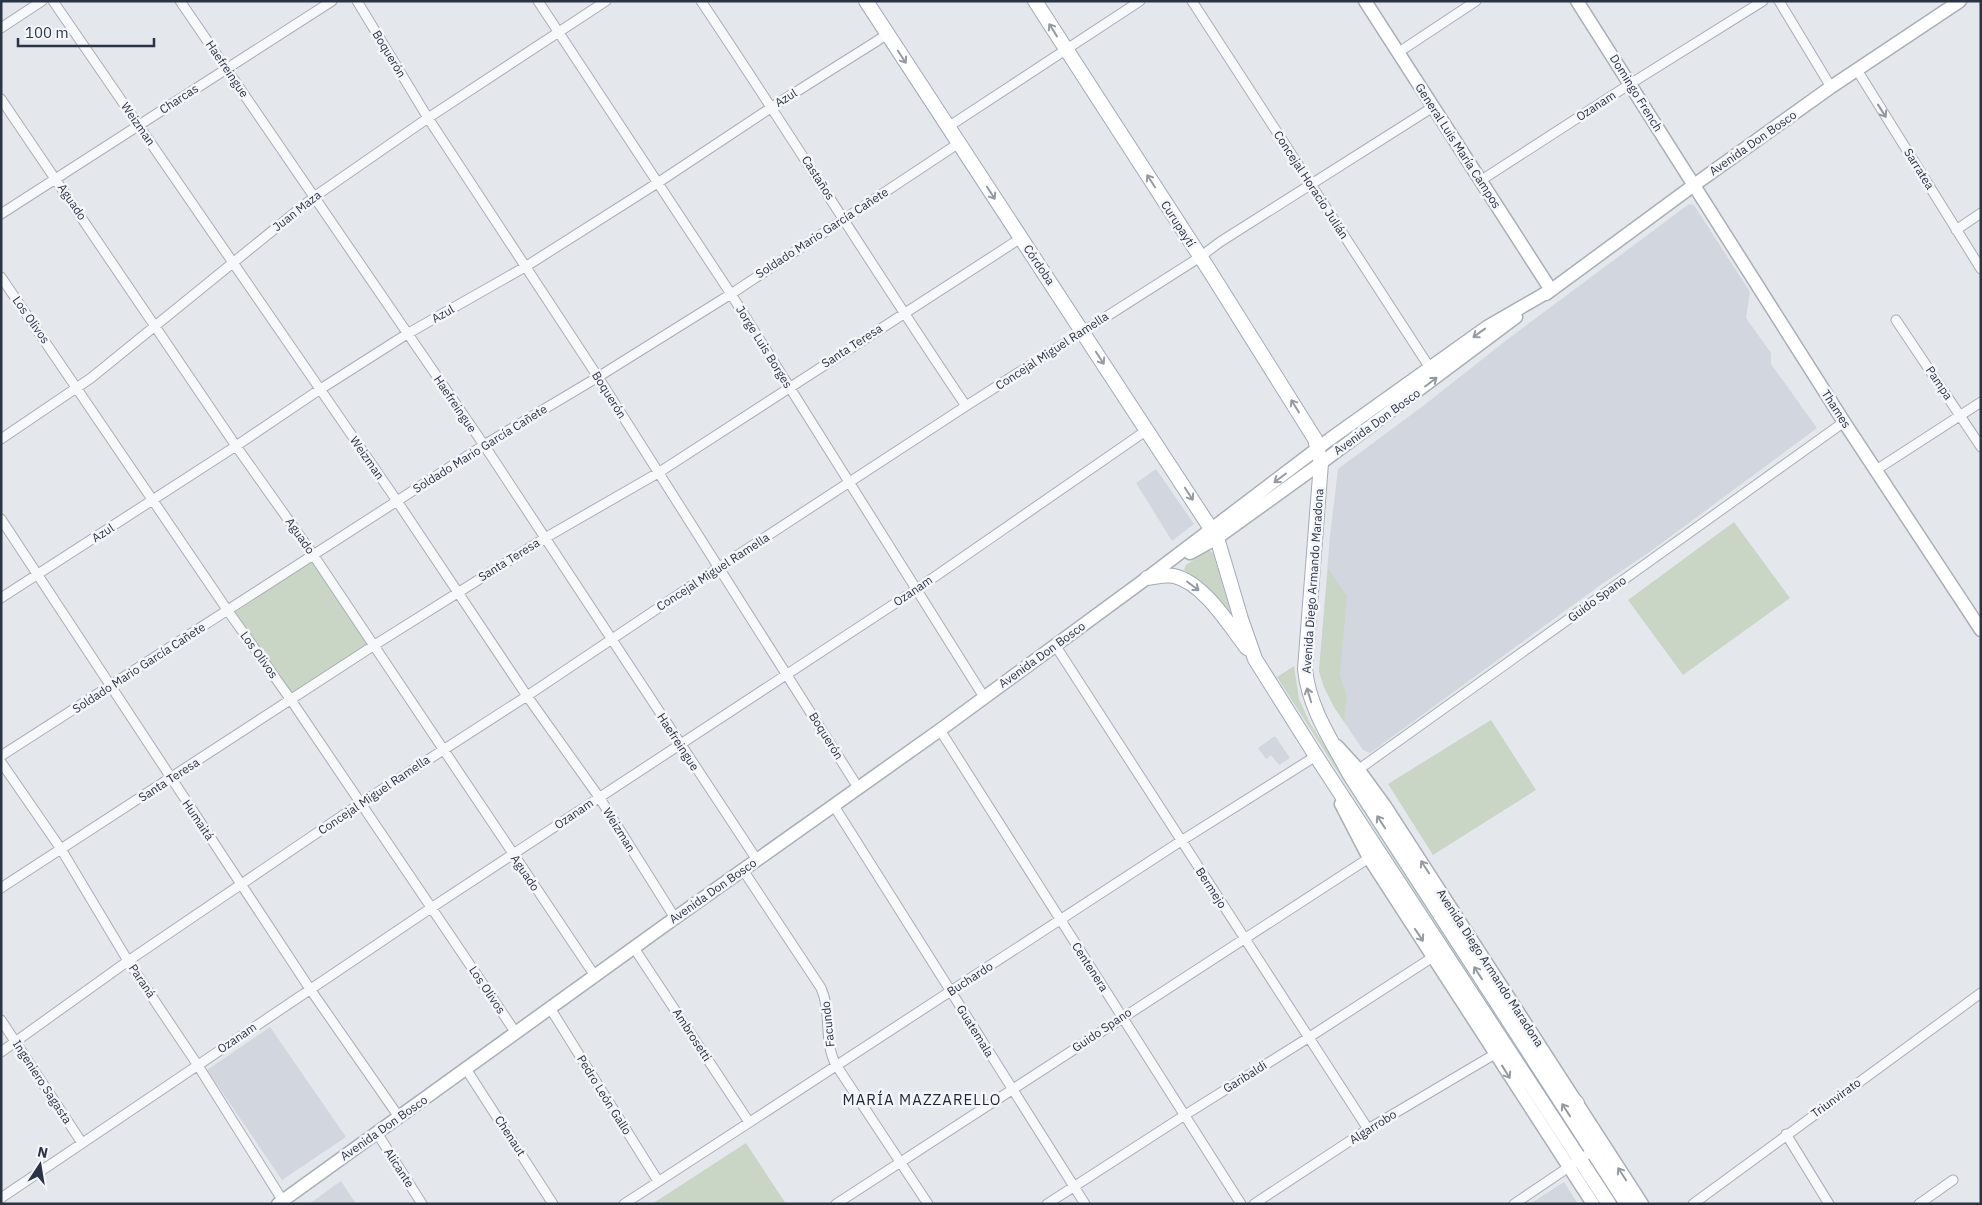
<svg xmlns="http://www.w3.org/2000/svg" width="1982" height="1205" font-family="'IBM Plex Sans',sans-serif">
  <rect width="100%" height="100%" fill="#e4e7ec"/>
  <!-- built -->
  <path fill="#d2d6de" d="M1689,204L1694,205L1750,292L1746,318L1771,353V364L1817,428L1651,551L1599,586L1370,753L1363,750L1334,707L1324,687L1319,671L1330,536L1338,469L1423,406L1508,339Z
    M1156,469L1194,524L1172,541L1136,483Z
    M1275,736L1290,758L1279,765L1271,755L1266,759L1258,748Z
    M270,1027L346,1137L282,1180L207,1070Z
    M341,1181L356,1204H309L338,1183Z
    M1564,1182L1578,1204H1530Z"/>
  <!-- green -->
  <path fill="#c9d6c5" d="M1734,522L1790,598L1683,675L1628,600Z
    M1208,550L1213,553L1233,620L1209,590L1184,570L1186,565Z
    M314,556L373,646L291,700L228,611Z
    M1328,568L1347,596L1340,674L1347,697L1344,721L1334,707L1324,687L1319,671Z
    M1294,666L1299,699L1310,723L1581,1143L1579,1146L1577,1145L1277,677Z
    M1491,720L1536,790L1433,855L1388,784Z
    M746,1143L786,1204H652Z"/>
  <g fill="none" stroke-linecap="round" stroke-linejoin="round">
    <defs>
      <path id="street" d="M53,1L397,501L527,696L599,797L675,918
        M180,1L484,445L757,860
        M357,1L428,118L598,377L859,789
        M538,1L731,294L984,697
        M701,1C791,135 876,273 966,406
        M1192,1L1430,368
        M1779,1L1831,87
        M1,28L42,1
        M1399,52L1476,1
        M1857,70L1981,269
        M1,99L236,446L314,556L595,976
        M948,127L1140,1
        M1480,181L1630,84L1763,1
        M1,214L332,1
        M1956,230L1981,213
        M1,277L228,611L291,700L516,1033
        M1896,320L1981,447
        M1,439L91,378L314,197L428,118L606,1
        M1876,470L1981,402
        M1,519L310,989L399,1117
        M1,598L236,446L319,390L407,334L525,267L659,182L772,107L888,34
        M1055,645L1368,1129
        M940,730L1241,1204
        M1,756L484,445L598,377L731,294L959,143
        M1,762L61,849L128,961L197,1064L283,1201
        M1355,772L1844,422
        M834,806L1085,1204
        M743,870L821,988C832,1012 823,1041 836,1065L928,1204
        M1,888L373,646L545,538L658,473L1021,238
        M634,948L749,1122
        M550,1008L658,1181
        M1,1020L82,1143
        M1,1052L128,961L361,803L527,696L718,568L966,406L1200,257L1220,242L1433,107
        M466,1069L553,1204
        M377,1133L422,1204
        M1786,1134L1829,1204
        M1,1198L431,908L917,589L1147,430
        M624,1204L1181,841L1316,756
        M836,1204L1369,858
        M1047,1204L1185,1115L1308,1038L1436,955
        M1254,1204L1368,1129L1495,1054
        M1514,1204L1597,1148
        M1693,1204L1981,993
        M1919,1204L1953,1180"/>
      <path id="secondary" d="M1365,1L1551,290
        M1577,1L1844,422L1981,630
        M1546,294L1694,185L1831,87L1960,1
        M1190,553L1217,538L1321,463L1516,317
        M1337,746L1358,769L1385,806L1642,1204
        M1341,804L1369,858L1593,1204
        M278,1204L675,918L940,730L1147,578L1330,439L1487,327L1551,290"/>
      <path id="primary" d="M866,1L1217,538L1241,619L1255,659L1316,756L1609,1204
        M1035,1L1209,270L1315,439L1321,463L1305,669C1309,709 1332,741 1350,775L1627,1204
        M1147,578C1156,577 1165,574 1174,576C1204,583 1229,625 1247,648
        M1550,1075L1577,1103"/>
    </defs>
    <!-- street casing -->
    <use href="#street" stroke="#a9aeb7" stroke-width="11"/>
    <!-- secondary casing -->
    <use href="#secondary" stroke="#a9aeb7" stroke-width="15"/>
    <!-- primary casing -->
    <use href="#primary" stroke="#a3abb8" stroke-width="16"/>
    <!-- street -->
    <use href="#street" stroke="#f7f8fa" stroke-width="9"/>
    <!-- secondary -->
    <use href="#secondary" stroke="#fff" stroke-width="12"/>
    <!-- primary -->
    <use href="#primary" stroke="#fff" stroke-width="14"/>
  </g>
  <!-- one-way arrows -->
  <defs><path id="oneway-shaft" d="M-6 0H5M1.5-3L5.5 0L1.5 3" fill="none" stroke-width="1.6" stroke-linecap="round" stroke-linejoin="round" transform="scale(1.25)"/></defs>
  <g stroke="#959aa2">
    <use href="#oneway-shaft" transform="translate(1053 30) rotate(-122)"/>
    <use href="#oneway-shaft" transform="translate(902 57) rotate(57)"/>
    <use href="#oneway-shaft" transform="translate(1151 181) rotate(-123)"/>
    <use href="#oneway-shaft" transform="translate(991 193) rotate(57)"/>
    <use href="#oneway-shaft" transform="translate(1479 333) rotate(144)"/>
    <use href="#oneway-shaft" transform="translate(1100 358) rotate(57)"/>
    <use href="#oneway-shaft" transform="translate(1431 382) rotate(-37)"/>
    <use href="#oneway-shaft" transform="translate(1295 406) rotate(-122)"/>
    <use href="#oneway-shaft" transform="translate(1280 478) rotate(143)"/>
    <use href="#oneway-shaft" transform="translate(1189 494) rotate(57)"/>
    <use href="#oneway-shaft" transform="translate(1193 586) rotate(37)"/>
    <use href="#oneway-shaft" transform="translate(1309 695) rotate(-107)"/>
    <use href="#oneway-shaft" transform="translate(1381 822) rotate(-123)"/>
    <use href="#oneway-shaft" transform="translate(1425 867) rotate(-123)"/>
    <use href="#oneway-shaft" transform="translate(1419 935) rotate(56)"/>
    <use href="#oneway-shaft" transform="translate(1478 973) rotate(-123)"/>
    <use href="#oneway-shaft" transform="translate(1506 1072) rotate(58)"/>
    <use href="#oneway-shaft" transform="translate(1566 1110) rotate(-123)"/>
    <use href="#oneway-shaft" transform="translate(1622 1174) rotate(-123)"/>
  </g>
  <use stroke="#9196a0" href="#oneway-shaft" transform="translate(1882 111) rotate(58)"/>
  <g text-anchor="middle" stroke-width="5" stroke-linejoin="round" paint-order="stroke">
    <!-- street labels -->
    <g font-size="12" fill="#2b3445" stroke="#f4f6f9">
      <text transform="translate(389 54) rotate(59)" y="4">Boquerón</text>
      <text transform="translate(227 69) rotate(56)" y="4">Haefreingue</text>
      <text transform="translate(1636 93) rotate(58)" y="4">Domingo French</text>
      <text transform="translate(786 98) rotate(-32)" y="4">Azul</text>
      <text transform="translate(179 99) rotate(-33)" y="4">Charcas</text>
      <text transform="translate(1596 106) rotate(-33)" y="4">Ozanam</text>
      <text transform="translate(138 124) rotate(55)" y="4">Weizman</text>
      <text transform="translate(1753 143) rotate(-35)" y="4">Avenida Don Bosco</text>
      <text transform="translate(1458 146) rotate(57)" y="4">General Luis María Campos</text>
      <text transform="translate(1919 169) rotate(58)" y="4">Sarratea</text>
      <text transform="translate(818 178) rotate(57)" y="4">Castaños</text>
      <text transform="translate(1311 185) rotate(57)" y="4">Concejal Horacio Julián</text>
      <text transform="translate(72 202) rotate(56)" y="4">Aguado</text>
      <text transform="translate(297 211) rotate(-38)" y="4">Juan Maza</text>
      <text transform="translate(1178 224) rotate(57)" y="4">Curupaytí</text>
      <text transform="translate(822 233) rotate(-33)" y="4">Soldado Mario García Cañete</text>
      <text transform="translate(1039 265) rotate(56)" y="4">Córdoba</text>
      <text transform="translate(443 314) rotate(-30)" y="4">Azul</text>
      <text transform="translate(31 320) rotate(55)" y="4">Los Olivos</text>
      <text transform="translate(852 346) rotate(-33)" y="4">Santa Teresa</text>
      <text transform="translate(764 347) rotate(58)" y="4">Jorge Luis Borges</text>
      <text transform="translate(1052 351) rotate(-33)" y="4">Concejal Miguel Ramella</text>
      <text transform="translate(1939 383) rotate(56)" y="4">Pampa</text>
      <text transform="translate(609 395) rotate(58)" y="4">Boquerón</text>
      <text transform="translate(455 404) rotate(56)" y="4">Haefreingue</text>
      <text transform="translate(1836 409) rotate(57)" y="4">Thames</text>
      <text transform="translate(1377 422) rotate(-36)" y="4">Avenida Don Bosco</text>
      <text transform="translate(480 449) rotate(-32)" y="4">Soldado Mario García Cañete</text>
      <text transform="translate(367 458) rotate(55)" y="4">Weizman</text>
      <text transform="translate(103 533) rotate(-33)" y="4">Azul</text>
      <text transform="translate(300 536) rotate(55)" y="4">Aguado</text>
      <text transform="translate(509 560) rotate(-32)" y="4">Santa Teresa</text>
      <text transform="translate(713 572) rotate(-33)" y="4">Concejal Miguel Ramella</text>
      <text transform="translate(1313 581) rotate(-86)" y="4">Avenida Diego Armando Maradona</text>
      <text transform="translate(913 591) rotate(-34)" y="4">Ozanam</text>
      <text transform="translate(1597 599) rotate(-36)" y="4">Guido Spano</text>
      <text transform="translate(259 655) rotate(54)" y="4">Los Olivos</text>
      <text transform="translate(1042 655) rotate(-36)" y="4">Avenida Don Bosco</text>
      <text transform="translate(139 668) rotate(-33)" y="4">Soldado Mario García Cañete</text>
      <text transform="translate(826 736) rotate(58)" y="4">Boquerón</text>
      <text transform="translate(678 742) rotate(57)" y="4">Haefreingue</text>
      <text transform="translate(169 780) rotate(-33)" y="4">Santa Teresa</text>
      <text transform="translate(374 795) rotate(-34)" y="4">Concejal Miguel Ramella</text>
      <text transform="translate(574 814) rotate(-34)" y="4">Ozanam</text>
      <text transform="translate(198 820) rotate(56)" y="4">Humaitá</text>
      <text transform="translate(619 830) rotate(58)" y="4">Weizman</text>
      <text transform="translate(525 873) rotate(56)" y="4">Aguado</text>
      <text transform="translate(1211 888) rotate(57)" y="4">Bermejo</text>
      <text transform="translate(713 891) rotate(-35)" y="4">Avenida Don Bosco</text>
      <text transform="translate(1090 967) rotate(57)" y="4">Centenera</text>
      <text transform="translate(1490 968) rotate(57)" y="4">Avenida Diego Armando Maradona</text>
      <text transform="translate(970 979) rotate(-33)" y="4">Buchardo</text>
      <text transform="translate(142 981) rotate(56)" y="4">Paraná</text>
      <text transform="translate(487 990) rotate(56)" y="4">Los Olivos</text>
      <text transform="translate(828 1024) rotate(-96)" y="4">Facundo</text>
      <text transform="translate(1102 1030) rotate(-34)" y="4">Guido Spano</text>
      <text transform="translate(975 1031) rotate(58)" y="4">Guatemala</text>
      <text transform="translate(692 1035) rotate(57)" y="4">Ambrosetti</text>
      <text transform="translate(237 1038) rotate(-34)" y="4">Ozanam</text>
      <text transform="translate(1245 1077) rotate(-32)" y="4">Garibaldi</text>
      <text transform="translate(42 1082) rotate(57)" y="4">Ingeniero Sagasta</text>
      <text transform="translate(604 1095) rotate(58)" y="4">Pedro León Gallo</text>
      <text transform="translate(1836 1098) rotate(-36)" y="4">Triunvirato</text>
      <text transform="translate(1373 1127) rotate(-32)" y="4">Algarrobo</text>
      <text transform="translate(384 1128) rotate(-35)" y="4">Avenida Don Bosco</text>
      <text transform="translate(510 1136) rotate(57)" y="4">Chenaut</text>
      <text transform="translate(399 1168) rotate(57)" y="4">Alicante</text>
    </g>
    <!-- quarter labels -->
    <g font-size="15" letter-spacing="1" fill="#1d2536" stroke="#f4f6f9">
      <text x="922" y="1105">MARÍA MAZZARELLO</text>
    </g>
  </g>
  <!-- border -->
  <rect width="1982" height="1205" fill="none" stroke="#2b3445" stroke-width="5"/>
  <!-- north arrow -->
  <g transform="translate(40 1165) rotate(12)" stroke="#f4f6f9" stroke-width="4" paint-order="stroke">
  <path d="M0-4L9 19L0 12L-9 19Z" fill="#2b3445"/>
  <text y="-8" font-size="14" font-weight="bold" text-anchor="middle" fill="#2b3445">N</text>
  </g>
  <!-- scale -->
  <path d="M18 38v8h136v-8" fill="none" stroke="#2b3445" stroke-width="2.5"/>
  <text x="25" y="38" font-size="15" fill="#2b3445" stroke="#f4f6f9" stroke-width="4" paint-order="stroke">100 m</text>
</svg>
